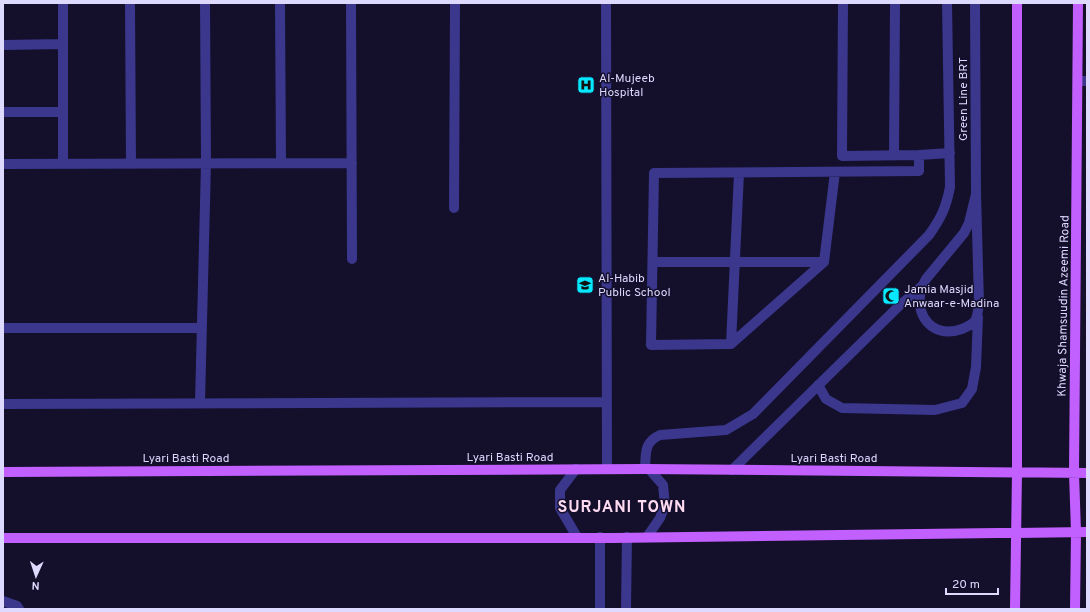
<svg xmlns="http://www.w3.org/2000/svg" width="1090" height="612" font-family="Overpass,sans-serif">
  <rect width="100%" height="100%" fill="#140f2b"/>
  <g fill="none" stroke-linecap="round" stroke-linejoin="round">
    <!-- minor -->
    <path stroke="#3a378d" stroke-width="10" d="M63,3V164
      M130,3L131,164
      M280,3L281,163
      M351,3L352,259
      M606,3L607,469
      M843,3L842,156L919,155
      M975,3L976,194L979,303C978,309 978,316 975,321C972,325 966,327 962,329C928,341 909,307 926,279L964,233L969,223L976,194
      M3,45L63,44
      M1079,81H1087
      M3,112H63
      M894,155L895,3
      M3,164L352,163
      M835,172L824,262L731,344L651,345L654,173L919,171V155L950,153
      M454,208L455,3
      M653,262H824
      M3,328H202
      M731,344L739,173
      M818,385L826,399L842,408L935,410L962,403L972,389L976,367L978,317
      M200,403L206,163L205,3
      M3,404L607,402
      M576,469L560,490V508L577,537
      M645,469C646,453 644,442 660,435L726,430L753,414L929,235C941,218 946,208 950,187L947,3
      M732,470L899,306L922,286
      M647,537L660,518L665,505L663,485L649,469
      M3,601L17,606L19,609
      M600,609V537
      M626,609L627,537"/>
    <!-- major -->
    <path stroke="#c260ff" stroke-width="10" d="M3,472L645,469L1087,473
      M3,538H613L1087,532
      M1015,609L1017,472V3
      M1075,609L1076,532L1074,473L1078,3"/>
  </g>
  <!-- icons -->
  <defs>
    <symbol id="hospital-square" viewBox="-11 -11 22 22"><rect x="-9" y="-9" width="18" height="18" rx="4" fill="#05e8ff" stroke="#140f2b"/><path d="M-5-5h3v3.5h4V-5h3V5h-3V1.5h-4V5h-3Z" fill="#111"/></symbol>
    <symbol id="school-square" viewBox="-11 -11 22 22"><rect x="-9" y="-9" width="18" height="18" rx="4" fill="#05e8ff" stroke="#140f2b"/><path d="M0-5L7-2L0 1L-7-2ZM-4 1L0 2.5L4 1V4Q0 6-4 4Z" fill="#111"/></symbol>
    <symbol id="mosque-square" viewBox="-11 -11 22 22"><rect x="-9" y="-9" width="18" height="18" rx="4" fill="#05e8ff" stroke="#140f2b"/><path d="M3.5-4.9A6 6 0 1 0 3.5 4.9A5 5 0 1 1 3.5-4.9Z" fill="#111"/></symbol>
  </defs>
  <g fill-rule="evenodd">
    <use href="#hospital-square" x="576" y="75" width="20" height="20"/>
    <use href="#school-square" x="575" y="275" width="20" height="20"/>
    <use href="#mosque-square" x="881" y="286" width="20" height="20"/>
  </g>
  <g text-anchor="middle" stroke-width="3" stroke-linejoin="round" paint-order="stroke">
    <!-- poi labels -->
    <g font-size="12" fill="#ddd9ff" stroke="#140f2b" text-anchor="start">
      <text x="599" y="82">Al-Mujeeb<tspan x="599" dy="14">Hospital</tspan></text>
      <text x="598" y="282">Al-Habib<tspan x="598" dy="14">Public School</tspan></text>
      <text x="904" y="293">Jamia Masjid<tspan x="904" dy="14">Anwaar-e-Madina</tspan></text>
    </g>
    <!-- street labels -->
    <g font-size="12" fill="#ddd9ff" stroke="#140f2b">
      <text transform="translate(963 99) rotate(-90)" y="4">Green Line BRT</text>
      <text transform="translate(1063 306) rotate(-89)" y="4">Khwaja Shamsuudin Azeemi Road</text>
      <text x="510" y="461">Lyari Basti Road</text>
      <text x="186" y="462">Lyari Basti Road</text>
      <text x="834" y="462">Lyari Basti Road</text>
    </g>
    <!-- district labels -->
    <g font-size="16" font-weight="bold" letter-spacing="1" fill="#ffdbf2" stroke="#140f2b">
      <text x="622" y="512">SURJANI TOWN</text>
    </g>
  </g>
  <!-- border -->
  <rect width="1090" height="612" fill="none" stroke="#ddd9ff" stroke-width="8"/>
  <!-- north arrow -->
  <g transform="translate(36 576) rotate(183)" stroke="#140f2b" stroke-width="3" paint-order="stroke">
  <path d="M0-3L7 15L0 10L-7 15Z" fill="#ddd9ff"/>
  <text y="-6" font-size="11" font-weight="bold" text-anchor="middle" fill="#ddd9ff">N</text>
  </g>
  <!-- scale -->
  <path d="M946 588v6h52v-6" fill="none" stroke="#ddd9ff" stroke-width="2"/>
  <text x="952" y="588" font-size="12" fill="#ddd9ff" stroke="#140f2b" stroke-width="3" paint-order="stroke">20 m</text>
</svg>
